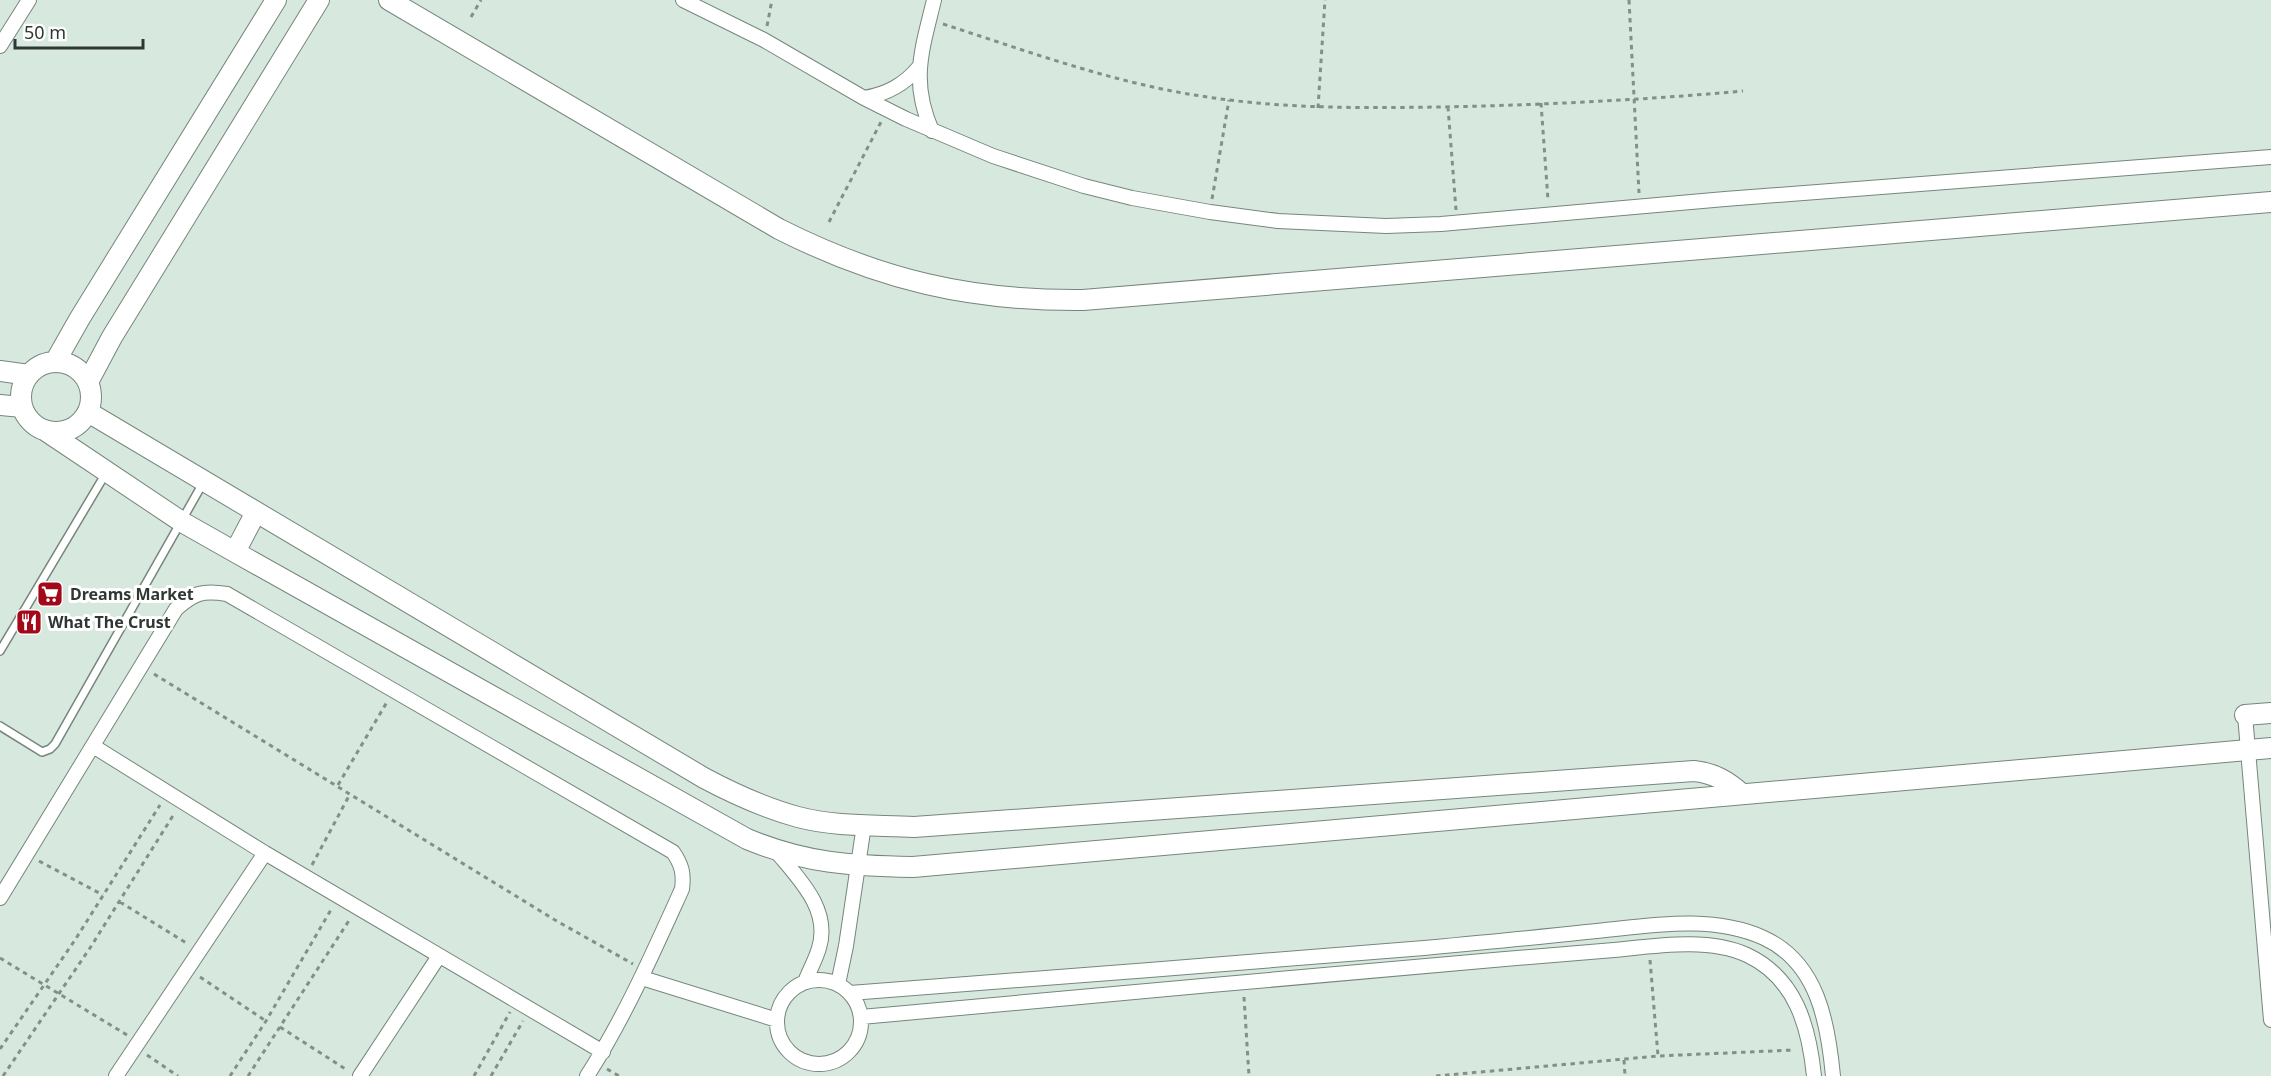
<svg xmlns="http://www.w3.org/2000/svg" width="2271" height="1076" font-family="'Noto Sans',sans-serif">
  <rect width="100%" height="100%" fill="#d7e9de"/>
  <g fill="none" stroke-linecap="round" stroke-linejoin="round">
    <defs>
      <path id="lane" d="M0,651L106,473
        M0,726L42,752L50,749L55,744L203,483"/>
      <path id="street" d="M683,0L764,40L864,98L906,119L993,156L1084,186L1132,198L1210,212L1278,221L1386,226L1441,224L1725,199L2271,157
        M0,46L29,0
        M864,98C887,94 904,85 919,67
        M932,131C910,81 922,50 934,0
        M2245,715L2271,1020
        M93,746L265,853L603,1052
        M776,851C798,878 831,909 819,948C816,959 809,971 805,982
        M0,898L176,609C194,593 202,590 227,594L673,852C682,865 684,874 682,889C653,953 625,1017 587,1076
        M642,978L777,1020
        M777 1022a42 42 0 1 1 84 0a42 42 0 1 1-84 0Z
        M838,984L846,946L864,825
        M850,993C1041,978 1233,964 1424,948C1478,943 1532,938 1586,932C1644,927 1709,913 1764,938C1818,963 1828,1023 1833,1076
        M861,1017C1076,998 1290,977 1505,959C1541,956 1577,953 1614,950C1654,946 1709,937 1747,955C1796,978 1809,1027 1814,1076
        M116,1076L265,853
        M360,1076L439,956"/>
      <path id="secondary" d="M389,0L779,229C880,280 970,301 1083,300L2271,202
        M21 397a35 35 0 1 1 70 0a35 35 0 1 1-70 0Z
        M55,362L80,318L276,0
        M0,371L29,375
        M88,382L112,337L319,0
        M0,405L22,407
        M88,412L704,778C734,794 765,808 798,817C835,827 876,825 914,827L1694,771C1714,773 1727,781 1742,794
        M46,431L182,522L235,552L747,839C805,863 851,866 913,867L2271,748
        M235,552L256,512
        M2245,715L2271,713"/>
    </defs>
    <!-- lane casing -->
    <use href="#lane" stroke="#76867c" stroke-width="10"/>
    <!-- street casing -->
    <use href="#street" stroke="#76867c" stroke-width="16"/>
    <!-- secondary casing -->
    <use href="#secondary" stroke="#76867c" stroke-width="22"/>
    <!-- path -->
    <path stroke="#839088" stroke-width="3" stroke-dasharray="4.5 4.5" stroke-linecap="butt" d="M1629,0L1639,193
      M471,17L481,0
      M943,24C1027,51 1114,83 1201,96C1281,109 1360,108 1440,107C1542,105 1643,100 1743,91
      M767,26L772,0
      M1541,103L1548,200
      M1448,107L1456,210
      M1318,108L1325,0
      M1212,199L1229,100
      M829,222L881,122
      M154,674L555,920L633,964
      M338,785L387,702
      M39,861L103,895
      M312,865L350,794
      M120,902L188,944
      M0,958L127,1035
      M1650,960L1658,1056
      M200,977L266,1021
      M1244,997L1249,1076
      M280,1027L347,1070
      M0,1049L75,940L160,805
      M147,1055L178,1076
      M1624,1060L1625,1076
      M607,1069L619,1076
      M3,1076L90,948L174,814
      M230,1076L266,1021L332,908
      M248,1076L350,919
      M474,1076L510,1012
      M491,1076L523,1021
      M1436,1076L1658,1056L1794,1050"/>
    <!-- lane -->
    <use href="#lane" stroke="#fff" stroke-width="7"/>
    <!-- street -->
    <use href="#street" stroke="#fff" stroke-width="14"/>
    <!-- secondary -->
    <use href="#secondary" stroke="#fff" stroke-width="20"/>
  </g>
  <!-- icons -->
  <defs>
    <symbol id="supermarket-square" viewBox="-11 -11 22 22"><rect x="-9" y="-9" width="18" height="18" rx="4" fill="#a3081a" stroke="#fff"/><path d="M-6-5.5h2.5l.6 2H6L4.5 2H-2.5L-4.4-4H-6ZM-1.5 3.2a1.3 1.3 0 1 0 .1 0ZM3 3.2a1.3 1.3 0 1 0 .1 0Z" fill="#fff"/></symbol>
    <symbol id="restaurant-square" viewBox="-11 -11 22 22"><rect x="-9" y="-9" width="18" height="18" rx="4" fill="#a3081a" stroke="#fff"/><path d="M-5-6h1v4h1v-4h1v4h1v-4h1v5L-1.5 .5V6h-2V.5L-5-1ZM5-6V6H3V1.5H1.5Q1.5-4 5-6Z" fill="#fff"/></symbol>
  </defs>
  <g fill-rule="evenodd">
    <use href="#supermarket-square" x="35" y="579" width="30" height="30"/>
    <use href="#restaurant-square" x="14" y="607" width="30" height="30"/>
  </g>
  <g text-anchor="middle" stroke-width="6" stroke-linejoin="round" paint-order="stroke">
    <!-- poi labels -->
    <g font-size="16" font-weight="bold" fill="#303733" stroke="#fff" text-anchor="start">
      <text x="70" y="600">Dreams Market</text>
      <text x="48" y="628">What The Crust</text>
    </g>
  </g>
  <!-- scale -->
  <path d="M15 39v9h128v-9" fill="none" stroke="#303733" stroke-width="3"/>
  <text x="24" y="39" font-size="18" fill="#303733" stroke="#ffffff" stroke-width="4.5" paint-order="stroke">50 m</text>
</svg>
